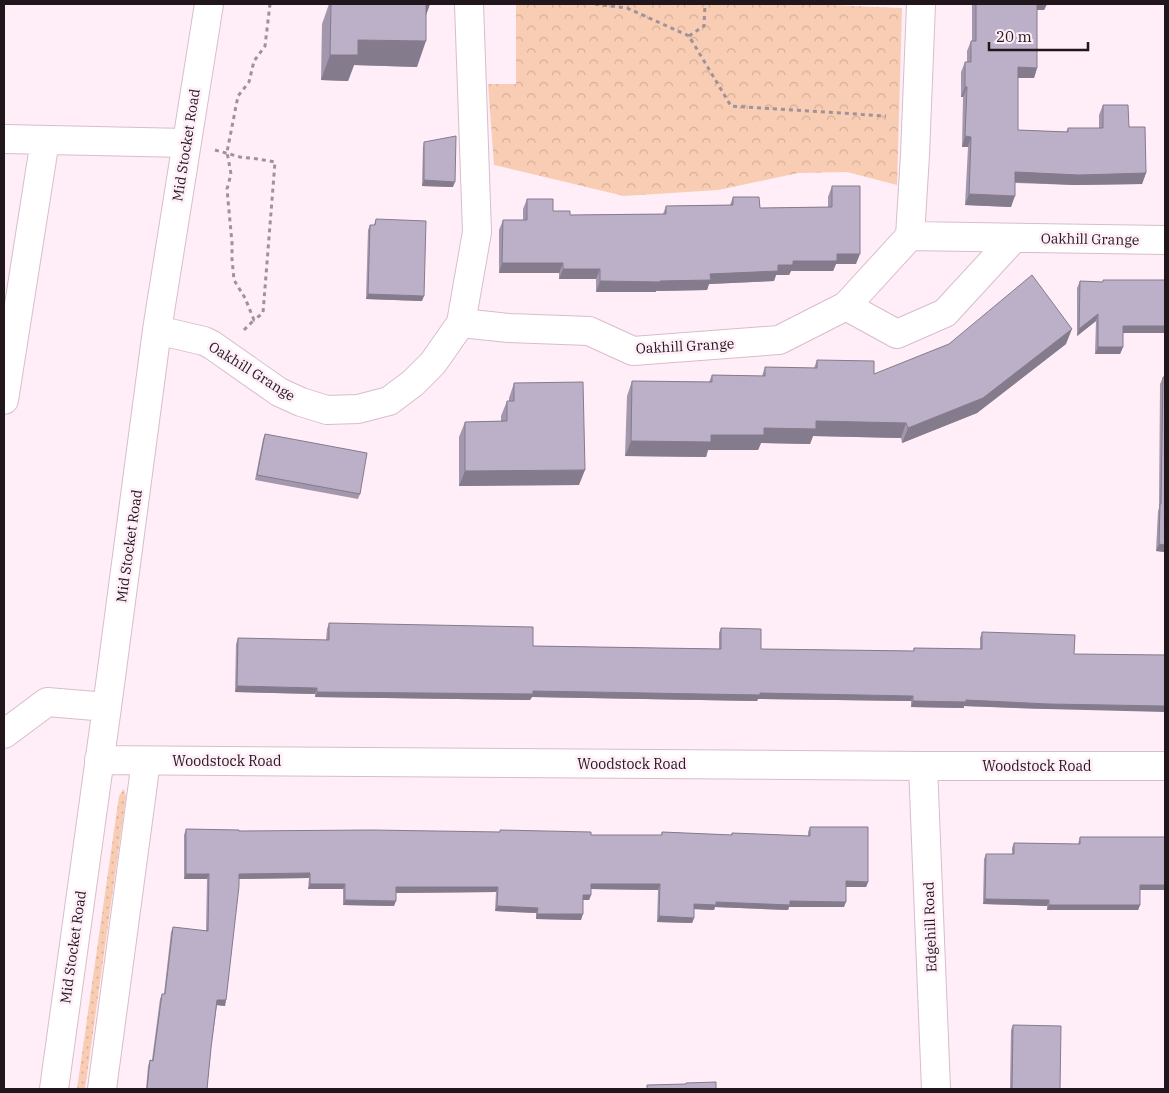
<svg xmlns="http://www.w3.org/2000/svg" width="1169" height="1093" font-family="'IBM Plex Serif',serif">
  <defs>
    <pattern id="grass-dots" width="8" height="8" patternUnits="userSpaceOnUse" patternTransform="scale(1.25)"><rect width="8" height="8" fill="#f8cdb3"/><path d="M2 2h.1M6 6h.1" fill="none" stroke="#d4af99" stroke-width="1.8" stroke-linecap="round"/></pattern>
    <pattern id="park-crowns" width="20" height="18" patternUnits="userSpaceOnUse" patternTransform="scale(1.25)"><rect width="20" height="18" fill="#f8cdb3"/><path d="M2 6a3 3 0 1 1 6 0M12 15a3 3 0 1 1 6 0" fill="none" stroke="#d4af99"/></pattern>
  </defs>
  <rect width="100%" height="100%" fill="#ffedf7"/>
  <!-- grass -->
  <path fill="url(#grass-dots)" d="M124,789L126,797L85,1089H77L119,796Z"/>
  <!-- park -->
  <path fill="url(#park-crowns)" d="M516,4H806L902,8L897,185L847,172L798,173L718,190L624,196L494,165L488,84H516Z"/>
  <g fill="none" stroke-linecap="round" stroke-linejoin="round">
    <defs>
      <path id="minor" d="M4,139L186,143
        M910,236L1165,240
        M846,306L897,334L945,313L1014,238
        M461,323L509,328L589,331L633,351L779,340L846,306L910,236L915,155L921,4
        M157,330L204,341L212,345L279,392L301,402L327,410L358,409L389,401L413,383L433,363L461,323L477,232L469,4
        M4,400L45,140
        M4,734L47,702L107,707
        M99,760L923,766H1165
        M923,766L936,1089
        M54,1089L107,707L157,330L209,4
        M102,1089L146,761"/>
    </defs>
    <!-- minor casing -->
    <use href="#minor" stroke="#d8bdcc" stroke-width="30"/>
    <!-- path -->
    <path stroke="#a0929a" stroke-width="3" stroke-dasharray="4 4" stroke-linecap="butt" d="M595,4L627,8L689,36L731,106L886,116
      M689,36L704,26L705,4
      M215,150L240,157L258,159L275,162L263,313L254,320L245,298L234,280L232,259V243L227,189L231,174L227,152L238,96L249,82L254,61L265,46L270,4
      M244,330L254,320"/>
    <!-- minor -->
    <use href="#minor" stroke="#fff" stroke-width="28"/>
  </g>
  <!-- wall -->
  <path fill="#a297ac" d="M329,4H430L426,15L417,67L354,65L348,81L321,80L322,24Z
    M972,4H1047L1044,10H1037V68L1034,78H1018V130L1066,132L1068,128H1099V115L1103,105L1129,127L1146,173L1142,184L1075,185L1015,183L1011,207L965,205L968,147H962L963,97H961V72L965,62H967V51L971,41H972Z
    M424,142L453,187L422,186L423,147Z
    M832,186L856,264H836L833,271H791L789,275H776L774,281L709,284L707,290L656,291V292H596V279H559V273H499V230L503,220H523V209L527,199L553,211L570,215L663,214L666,206L730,205L733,197L760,208L828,207V197Z
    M376,219L422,301L366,299L368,230L370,225H374Z
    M1103,280H1165V333H1123V347L1120,354H1095L1096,321L1077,336V288L1080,281L1103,282Z
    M1066,344L977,413L902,443L901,438L813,436L810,444L761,443L758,450H708L706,457L625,456L627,396L632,381L709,382L712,375L762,376L765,367L814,368L817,360L874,374Z
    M1163,377L1165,552L1156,551L1158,511L1159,508L1160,384Z
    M514,383L579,485L459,486V437L465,422L501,421V416L507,401H509V398Z
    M265,434L360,494L358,499L255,480L263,439Z
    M329,623L533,646L719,649V633L721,628L761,649L913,651L914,648L980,649V638L982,632L1047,709L964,706V708L911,707V701L758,699L757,701L532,697L530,700L315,697V694L235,692L236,644L238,638L326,640L327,629Z
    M810,827L868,882L866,887H846L844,907H789L788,910L715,907L714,910L694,909V918L692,923L657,922L658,890L591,889V895L589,900H583L581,920L536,919V913L495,911L496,892L396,893L394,906L343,905V889H308L309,878L239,879L225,1006L217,1005L211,1048L207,1089H146L148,1066L150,1060H152L160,999L162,994H164L171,932L173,927L206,931L207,879H184V835L186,829L239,831L500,832V830L591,835H661L662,832L731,835L732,833L808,836V832Z
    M1080,837H1165V890H1140V905L1138,910H1047V906L983,904L984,859L986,854H1012V848L1014,843L1078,844Z
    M1013,1025L1060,1089H1010L1011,1030Z"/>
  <!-- shaded-wall -->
  <path fill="#847b8c" d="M421,4H430L426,15Z
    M1035,4H1047L1044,10H1033Z
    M358,40L426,41L417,67L354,65L348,81L321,80L330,55Z
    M1018,67L1037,68L1034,78H1014Z
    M965,87H967L963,97H961Z
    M965,136L971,137L968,147H962Z
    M1015,172L1146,173L1142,184L1075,185L1011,182Z
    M424,180L455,182L453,187L422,186Z
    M969,194L1015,196L1011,207L965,205Z
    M837,254H860L856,264H836L833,271H791L789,275H776L774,281L709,284L707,290L656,291V292H596L600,281H660L778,265L793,261Z
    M502,263H563L559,273H499Z
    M563,269H600L596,279H559Z
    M368,294L424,296L422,301L366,299Z
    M1098,314L1096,321L1077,336L1079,329Z
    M1123,326H1165V333H1120Z
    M1072,329L1066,344L977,413L902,443L908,428Z
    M1098,347H1123L1120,354H1095Z
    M816,421L906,423L901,438L813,436L810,444L761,443L758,450H708L706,457L625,456L631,441L711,435Z
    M585,470L579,485L459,486L465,471Z
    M1159,544L1165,545V552L1156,551Z
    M237,686L317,688L315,694L235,692Z
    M533,691L760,693L913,696L911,701L758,699L757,701L532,697L530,700L315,697L317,692Z
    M966,700L1165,706V712L1047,709L964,706V708L911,707L913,701Z
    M310,873L309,878L237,879L239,874Z
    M186,874H209L207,879H184Z
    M846,881L868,882L866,887H844Z
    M310,884H345L343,889H308Z
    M591,884H660L658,890L589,889Z
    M1140,885H1165V890H1138Z
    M396,887H498L496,892L394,893Z
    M583,895H591L589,900H581Z
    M985,899L1049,900L1047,906L983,904Z
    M345,900L396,901L394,906L343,905Z
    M790,901L846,902L844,907H789L788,910L715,907L714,910L692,909L694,904L716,902Z
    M1049,905H1140L1138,910H1047Z
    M497,906L538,908L536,913L495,911Z
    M537,914H583L581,920L536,919Z
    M659,916L694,918L692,923L657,922Z
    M217,1000H226L225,1006L216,1005Z"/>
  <!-- building -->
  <path fill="#bcb0c8" stroke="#847b8c" d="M331,4H426V41L358,40V55H330Z
    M976,4H1037V68L1018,67V130L1068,132V128H1103V105H1128L1129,127H1145L1146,173L1079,175L1015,172V196L969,194L971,137L965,136L967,87H965V62H971V41H976Z
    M456,136L455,182L424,180V142Z
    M832,186H860V254H837V261H793V265H778V271L710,274L711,280L660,281V282L600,281V269H563V263H502L503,220H527V199H553V211H570V215L666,214V206L733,205V197H759L760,208L832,207Z
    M376,219L426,221L424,296L368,294L370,225H375Z
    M1032,275L1072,329L983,398L908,428L906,423L816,421V429L764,428V435H711V442L631,441L632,381L712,382V375L765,376V367L817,368V360L874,361V374L949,344Z
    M1103,280H1165V326H1123V347H1098V314L1079,329L1080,281L1103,282Z
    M1163,377H1165V545L1159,544L1160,504H1161Z
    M583,382L585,470L465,471V422L507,421V401H514V383Z
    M265,434L367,453L360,494L257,475Z
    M329,623L533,627V646L721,649V628L761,629V649L914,651V648L982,649V632L1075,635L1074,654L1165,655V706L1049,704L966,700V702L913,701V696L760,693V695L533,691V694L317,692V688L237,686L238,638L329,640Z
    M810,827H868V882L846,881V902L790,901V905L716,902V905L694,904V918L659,916L660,884H591V895H583V914H537L538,908L497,906L498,887H396V901L345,900V884H310V873L239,874V886L226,1000H217L211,1048L207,1089H147L150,1060L153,1061L162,994H165L173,927L208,931L209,874H186V829L239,830V831L372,830L500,832V830L591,832V835H662V832L732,835V833L810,836Z
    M1080,837H1165V885H1140V905H1049V900L985,899L986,854H1014V843L1080,844Z
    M1013,1025L1061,1026L1060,1089H1012Z
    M716,1082V1089H647V1085L686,1084V1083Z"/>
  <g text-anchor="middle" stroke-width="5" stroke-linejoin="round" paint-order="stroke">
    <!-- street labels -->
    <g font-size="14" fill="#20161c" stroke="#ffedf7">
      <text transform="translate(186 145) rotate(-81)" y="5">Mid Stocket Road</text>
      <text transform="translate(1090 239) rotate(1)" y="5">Oakhill Grange</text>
      <text transform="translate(685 346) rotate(-3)" y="5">Oakhill Grange</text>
      <text transform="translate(252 371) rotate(32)" y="5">Oakhill Grange</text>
      <text transform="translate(129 546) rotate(-82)" y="5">Mid Stocket Road</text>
      <text x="227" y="766">Woodstock Road</text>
      <text x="632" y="769">Woodstock Road</text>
      <text x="1037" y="771">Woodstock Road</text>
      <text transform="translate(930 927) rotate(-92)" y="5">Edgehill Road</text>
      <text transform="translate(73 947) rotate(-82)" y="5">Mid Stocket Road</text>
    </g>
  </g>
  <!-- border -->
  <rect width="1169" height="1093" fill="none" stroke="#20161c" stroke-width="10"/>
  <!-- scale -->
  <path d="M989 42v8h99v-8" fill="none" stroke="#20161c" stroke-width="2.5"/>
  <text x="996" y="42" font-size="15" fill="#20161c" stroke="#ffedf7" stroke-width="4" paint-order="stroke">20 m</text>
</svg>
